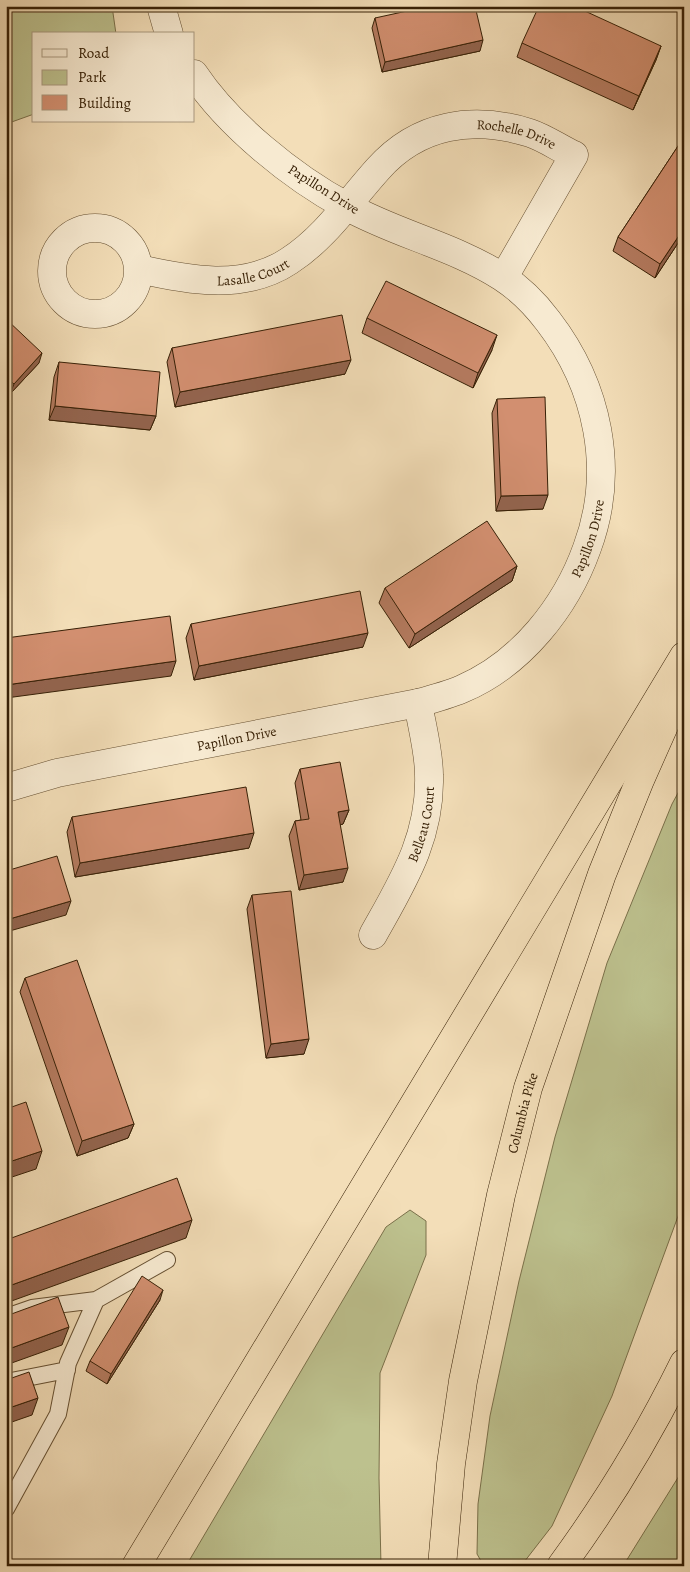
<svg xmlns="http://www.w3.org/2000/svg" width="690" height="1572" font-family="Alegreya,serif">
  <rect width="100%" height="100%" fill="#f3deb8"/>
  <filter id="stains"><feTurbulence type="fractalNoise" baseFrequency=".004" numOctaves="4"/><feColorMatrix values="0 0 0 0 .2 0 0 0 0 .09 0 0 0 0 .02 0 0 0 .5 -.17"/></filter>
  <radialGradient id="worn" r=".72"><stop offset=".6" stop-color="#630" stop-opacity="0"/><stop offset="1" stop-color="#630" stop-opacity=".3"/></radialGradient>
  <!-- green -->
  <path fill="#bdc18e" stroke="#7a704a" d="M6,6H112L116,34H34V114L6,124Z
    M684,782V1200L612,1396L552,1526L521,1566H484L477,1554L478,1504L490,1416L519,1281L555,1137L607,963L672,804Z
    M410,1210L426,1221V1255L380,1373L379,1478L381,1566H186L386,1227Z
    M684,1468V1566H623Z"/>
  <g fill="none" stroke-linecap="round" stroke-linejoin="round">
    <defs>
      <path id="lane" d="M6,1317L32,1308L96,1300
        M6,1382L67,1370
        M6,1509L58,1414L68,1363L96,1300L167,1260"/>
      <g id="street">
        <path d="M161,6L169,34"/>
        <circle cx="95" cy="271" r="43"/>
        <path id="s1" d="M139,269C187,280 244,291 289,261C325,238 350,200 378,169C418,124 473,115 530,133C545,138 559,148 574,155L504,277"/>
        <path id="s2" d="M6,788L57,773L418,703C433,699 448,695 462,689C521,664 566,607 587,548C616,470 598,386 548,321C536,305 519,288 502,277C454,246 396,234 346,206C292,177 228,125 194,74"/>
        <path id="s3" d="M373,935C402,883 431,838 429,775C429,752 422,727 418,703"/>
      </g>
      <g id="highway">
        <path d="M136,1566L684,656"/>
        <path id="s4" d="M442,1566L451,1464L463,1381L501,1195L528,1088L602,874L640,780L680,690"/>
        <path d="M561,1566C608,1502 649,1434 684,1363"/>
      </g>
    </defs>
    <!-- lane casing -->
    <use href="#lane" stroke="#665032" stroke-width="18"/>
    <!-- street casing -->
    <use href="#street" stroke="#665032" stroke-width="29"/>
    <!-- highway casing -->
    <use href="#highway" stroke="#372006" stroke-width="29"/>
    <!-- lane -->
    <use href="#lane" stroke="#f7ead1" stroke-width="16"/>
    <!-- street -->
    <use href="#street" stroke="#f7ead1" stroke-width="28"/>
    <!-- highway -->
    <use href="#highway" stroke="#f3deb8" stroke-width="28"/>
  </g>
  <!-- wall -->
  <path fill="#b57b60" stroke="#372006" d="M375,18L480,51L382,72L372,28Z
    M522,43L661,46L656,60L633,110L517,57Z
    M684,137V234L655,278L613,251L618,237Z
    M367,318L492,350L473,388L362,333Z
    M6,319L39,363L10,394L6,390Z
    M172,348L345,374L175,407L167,362Z
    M59,362L156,416L150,430L49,420L54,377Z
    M497,399L543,509L496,511L492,413Z
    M517,566L512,581L409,648L379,603L385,588Z
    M191,624L363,647L194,680L186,638Z
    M300,769L349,810L343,824L340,825L343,882L299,890L289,836L295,821L301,820L295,783Z
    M72,817L249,848L75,877L67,832Z
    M252,895L304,1054L266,1058L247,909Z
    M25,978L134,1124L128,1138L77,1156L20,992Z
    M160,1300L107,1384L86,1371L90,1361Z"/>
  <!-- shaded-wall -->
  <path fill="#93644e" stroke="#372006" d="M483,40L480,51L382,72L385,62Z
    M661,46L656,60L633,110L639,96Z
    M684,228V234L655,278L660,264Z
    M497,335L492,350L473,388L478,373Z
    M42,353L39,363L10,394L14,384Z
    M351,360L345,374L175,407L180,392Z
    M55,406L156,416L150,430L49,420Z
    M548,495L543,509L496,511L501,496Z
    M517,566L512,581L409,648L415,634Z
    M368,633L363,647L194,680L199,666Z
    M176,661L171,676L6,698V685Z
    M349,810L343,824L333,827L338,812Z
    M254,833L249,848L75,877L80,863Z
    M348,868L343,882L299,890L304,875Z
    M71,901L66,915L6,932V920Z
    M309,1039L304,1054L266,1058L271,1044Z
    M134,1124L128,1138L77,1156L82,1141Z
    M42,1151L36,1169L6,1179V1163Z
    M192,1220L186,1238L6,1303V1287Z
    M163,1290L160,1300L107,1384L111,1374Z
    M69,1327L62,1345L6,1365V1350Z
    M38,1398L32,1415L6,1424V1409Z"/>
  <!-- building -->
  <path fill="#d28f70" stroke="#372006" d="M430,6H475L483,40L385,62L375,18Z
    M539,6H574L661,46L639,96L522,43Z
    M684,137V228L660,264L618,237Z
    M386,281L497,335L478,373L367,318Z
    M342,315L351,360L180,392L172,348Z
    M6,319L42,353L14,384L6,377Z
    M59,362L160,372L156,416L55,406Z
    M545,397L548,495L501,496L497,399Z
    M487,521L517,566L415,634L385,588Z
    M360,591L368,633L199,666L191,624Z
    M170,616L176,661L6,685V638Z
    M340,762L349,810L338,812L348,868L304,875L295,821L309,819L300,769Z
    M246,787L254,833L80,863L72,817Z
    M57,856L71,901L6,920V871Z
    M291,891L309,1039L271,1044L252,895Z
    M77,960L134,1124L82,1141L25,978Z
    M26,1102L42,1151L6,1163V1109Z
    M177,1178L192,1220L6,1287V1240Z
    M142,1276L163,1290L111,1374L90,1361Z
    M58,1297L69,1327L6,1350V1316Z
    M29,1372L38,1398L6,1409V1380Z"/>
  <g text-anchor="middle" stroke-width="4.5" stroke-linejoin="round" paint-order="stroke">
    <!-- street labels -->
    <g font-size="14" fill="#372006" stroke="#f7ead1">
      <text dy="5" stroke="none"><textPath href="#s1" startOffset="436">Rochelle Drive</textPath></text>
      <text transform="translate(324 189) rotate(32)" y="5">Papillon Drive</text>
      <text dy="5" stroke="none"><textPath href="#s1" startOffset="116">Lasalle Court</textPath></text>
      <text dy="5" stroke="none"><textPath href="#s2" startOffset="670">Papillon Drive</textPath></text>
      <text dy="5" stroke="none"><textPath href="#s2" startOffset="236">Papillon Drive</textPath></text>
      <text dy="5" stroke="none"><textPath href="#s3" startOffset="122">Belleau Court</textPath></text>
      <text dy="5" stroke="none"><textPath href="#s4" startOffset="461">Columbia Pike</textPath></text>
    </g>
  </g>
  <!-- margin -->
  <rect width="690" height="1572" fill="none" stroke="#f3deb8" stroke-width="25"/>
  <rect x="8" y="8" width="675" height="1557" fill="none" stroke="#372006" stroke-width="2.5"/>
  <rect x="12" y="12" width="665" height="1547" fill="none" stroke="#372006"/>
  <!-- legend -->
  <rect x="32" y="32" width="162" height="90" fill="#f7ead1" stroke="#aa9980"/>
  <rect x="42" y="49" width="25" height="8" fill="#f7ead1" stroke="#aa9980"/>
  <text x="78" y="58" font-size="15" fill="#372006">Road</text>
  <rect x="42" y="70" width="25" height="15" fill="#bdc18e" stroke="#aa9980"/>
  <text x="78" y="82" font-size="15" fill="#372006">Park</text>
  <rect x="42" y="95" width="25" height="15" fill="#d28f70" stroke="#aa9980"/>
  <text x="78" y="108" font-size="15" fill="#372006">Building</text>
  <rect width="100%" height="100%" filter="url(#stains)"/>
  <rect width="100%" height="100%" fill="url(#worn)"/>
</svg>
